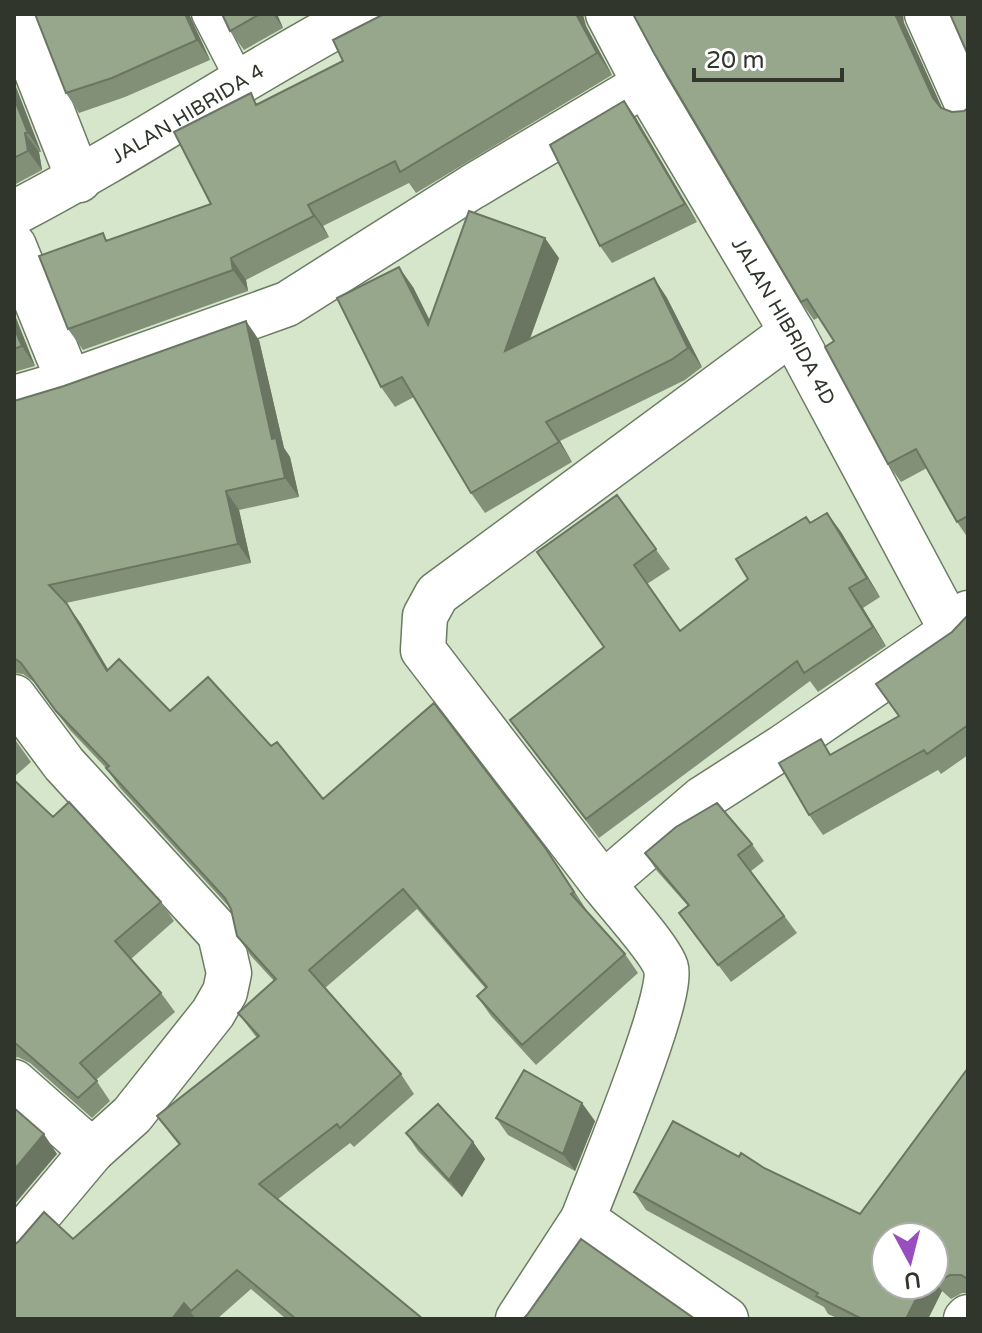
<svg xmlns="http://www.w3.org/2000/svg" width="982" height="1333" font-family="'Varela Round',sans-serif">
  <rect width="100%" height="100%" fill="#d5e6ca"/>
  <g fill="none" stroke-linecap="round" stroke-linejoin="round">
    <defs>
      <path id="lane" d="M206,14L241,82"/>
      <g id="street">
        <path d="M14,14L79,180"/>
        <path id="s1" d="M608,14L645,84L792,332L952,631"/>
        <path d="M927,14L968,106"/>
        <path id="s2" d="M14,213C132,152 242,76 359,14"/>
        <path d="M14,246L69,382"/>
        <path d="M14,398L69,382L287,304L472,187L645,84"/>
        <path d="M14,697L64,764L220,934L229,973L225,992L213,1013L132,1115L92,1151L14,1244"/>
        <path d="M603,884L423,650L425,616L437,594L792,332"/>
        <path d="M14,1082L92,1151"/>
        <path d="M518,1319L583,1219"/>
        <path d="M726,1319L583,1219C597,1181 675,995 666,968C661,950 616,901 603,884L702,799L783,747L952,631L968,613"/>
        <path d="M966,1319L968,1317"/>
      </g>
    </defs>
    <!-- lane casing -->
    <use href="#lane" stroke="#6c7b62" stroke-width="31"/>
    <!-- street casing -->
    <use href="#street" stroke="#6c7b62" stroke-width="47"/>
    <!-- lane -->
    <use href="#lane" stroke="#fff" stroke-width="28"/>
    <!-- street -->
    <use href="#street" stroke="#fff" stroke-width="44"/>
  </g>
  <!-- wall -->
  <path fill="#829078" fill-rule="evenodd" d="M35,14H189L210,60L125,97L79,113L66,93Z
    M222,14H277L283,28L244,50L230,31Z
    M904,23L942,108L952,112L964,111L968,108V538L957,522L927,468L901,482L888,464L834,341L819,317L814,320L801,302Z
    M586,26L612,75L416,193L409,183L323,226L329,237L246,280L248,291L83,350L68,329L108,240L211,204L258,104Z
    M14,82L41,152H39L42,170L14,185Z
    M624,101L636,118L697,222L612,263L600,246Z
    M559,258L530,339L654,278L667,298L702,367L685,380L560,441L572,462L485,513L471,493L414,397L395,407L381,387L413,287L430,321Z
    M14,313L35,366L14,372Z
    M259,340L284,448L290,457L299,497L239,510L251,563L66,603L81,624L108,669L170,711L271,746L323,799L559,868L587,911L625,954L638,973L536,1065L491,1016L477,996L486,989L417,909L325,988L401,1074L414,1094L354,1147L350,1143L277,1200L423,1319H286L251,1289L217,1319H14L73,1239L179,1145L157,1116L257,1038L238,1013L274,981L251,956L237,936L231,909L120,788L106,768L70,730L34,682L23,674L14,673V401Z
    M617,495L670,569L647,584L680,631L748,579L806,517L810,523L827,513L841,532L880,597L863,608L886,646L818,692L810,681L599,838L510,720L604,647Z
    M968,615V755L941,774L938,770L823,835L809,815L831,754L899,716L952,632Z
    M14,738L31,762L14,777Z
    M14,780L53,817L161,902L174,921L131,959L161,993L175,1012L96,1080L110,1101L92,1118L30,1063L18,1057L14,1058Z
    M752,844L764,861L751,871L797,933L731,982L679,913L688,906L657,871L645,853Z
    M968,1068V1293H962L951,1299L942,1291L928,1319H839L828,1314L824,1307L646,1210L634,1192L739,1157L860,1214ZM934,1237V1285H886Z
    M496,1118L595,1121L575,1171L508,1135Z
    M406,1133L473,1142L485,1159L462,1197L418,1151Z"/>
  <!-- shaded-wall -->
  <path fill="#6a7562" d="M185,14H189L210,60L197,40Z
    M273,14H277L283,28Z
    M576,14H583L586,26L612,75L597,53Z
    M895,14H903L904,23L946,117L933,98Z
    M14,82L41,152L28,133L14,98Z
    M624,101L636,118L697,222L685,204Z
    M25,133L39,152L42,170L28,151Z
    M308,205L323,226L329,237L314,216Z
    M545,238L559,258L518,371L505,351Z
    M231,258L246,280L248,291L233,270Z
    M399,267L413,287L442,345L428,325Z
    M654,278L667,298L702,367L688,348Z
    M14,313L35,366L22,346L14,327Z
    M246,321L259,340L284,448L290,457L299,497L285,478L272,439Z
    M546,422L560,441L572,462Z
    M226,491L239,510L251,563L238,544Z
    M827,513L841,532L880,597L867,578Z
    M849,588L863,608L886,646L873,627Z
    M67,604L81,624L120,690L107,671Z
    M546,849L559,868L587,911L574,892Z
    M582,1103L595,1121L575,1171L563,1154Z
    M44,1134L57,1154L14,1205V1170Z
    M473,1142L485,1159L462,1197L449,1180Z
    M934,1280L942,1291L928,1319H906L923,1285H934Z
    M184,1303L196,1319H172Z"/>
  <!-- building -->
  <path fill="#97a78c" stroke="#6a7562" stroke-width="2" d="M35,14H185L197,40L112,78L66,93Z
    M222,14H260L230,31Z
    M384,14H576L597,53L400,172L395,161L308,205L314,216L231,258L233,270L68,329L39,256L103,233L106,241L211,204L174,132L251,93L256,105L343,61L333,40Z
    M633,14H895L933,98L941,108L952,112L964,111L968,108V516L957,522L916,449L888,464L825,347L834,341L807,299L801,302L654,53Z
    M950,14H968V55Z
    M14,98L28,133H25L28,151L14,158Z
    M624,101L685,204L600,246L550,145Z
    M469,211L545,238L505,351L654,278L688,348L671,360L546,422L559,442L471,493L402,377L381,387L337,298L399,267L428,325Z
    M246,321L272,439L276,438L285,478L226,491L238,544L49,585L67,604L107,671L119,659L170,711L208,677L271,746L277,742L323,799L434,703L546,849L574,892L571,894L625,954L522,1045L477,996L487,987L403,889L309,970L401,1074L340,1128L337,1124L259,1184L423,1319H296L237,1270L191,1311L184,1303L172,1319H14V1245L19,1241L44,1212L73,1239L180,1144L157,1116L259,1036L238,1013L276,979L237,936L231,909L225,898L106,768L109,766L56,711L21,663L14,658V401L64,386Z
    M14,327L22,346L14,349Z
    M617,495L656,549L634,565L680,631L748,579L736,559L806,517L810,523L827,513L867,578L849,588L873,627L804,673L797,661L586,819L510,720L604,647L537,552Z
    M968,615V725L927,754L924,750L809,815L779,763L821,739L830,755L899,716L876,684L952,632Z
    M14,780L53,817L69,802L161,902L115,941L161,993L80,1063L97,1081L78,1098L14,1042Z
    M717,803L752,844L738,855L784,916L718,965L679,913L689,905L645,853L676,827Z
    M968,1068V1279L961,1275H950L939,1281L934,1277V1237H886V1285H923L906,1319H862L816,1296L818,1293L634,1192L673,1121L739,1157L741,1153L764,1168L860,1214Z
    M524,1070L582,1103L563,1154L496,1118Z
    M438,1104L473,1142L449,1180L406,1133Z
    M14,1108L44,1134L14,1170Z
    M581,1239L695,1319H523L527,1315Z"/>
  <g text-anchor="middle" stroke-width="8" stroke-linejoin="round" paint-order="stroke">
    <!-- street labels -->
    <g font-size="20" fill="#30362b" stroke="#fff">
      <text dy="7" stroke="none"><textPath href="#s2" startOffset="200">JALAN HIBRIDA 4</textPath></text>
      <text dy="7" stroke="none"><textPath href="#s1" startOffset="354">JALAN HIBRIDA 4D</textPath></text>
    </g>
  </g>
  <!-- border -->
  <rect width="982" height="1333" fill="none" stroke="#30362b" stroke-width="32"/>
  <!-- north arrow -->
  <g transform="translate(910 1261) rotate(173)"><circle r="38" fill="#ffffff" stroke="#acafaa" stroke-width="2"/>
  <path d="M0-6L14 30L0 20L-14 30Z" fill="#994ebf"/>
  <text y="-12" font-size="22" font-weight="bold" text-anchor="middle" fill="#30362b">U</text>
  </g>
  <!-- scale -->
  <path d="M694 68v12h148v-12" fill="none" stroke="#30362b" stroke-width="4"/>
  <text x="706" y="68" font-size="24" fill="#30362b" stroke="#ffffff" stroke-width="6" paint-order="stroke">20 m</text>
</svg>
